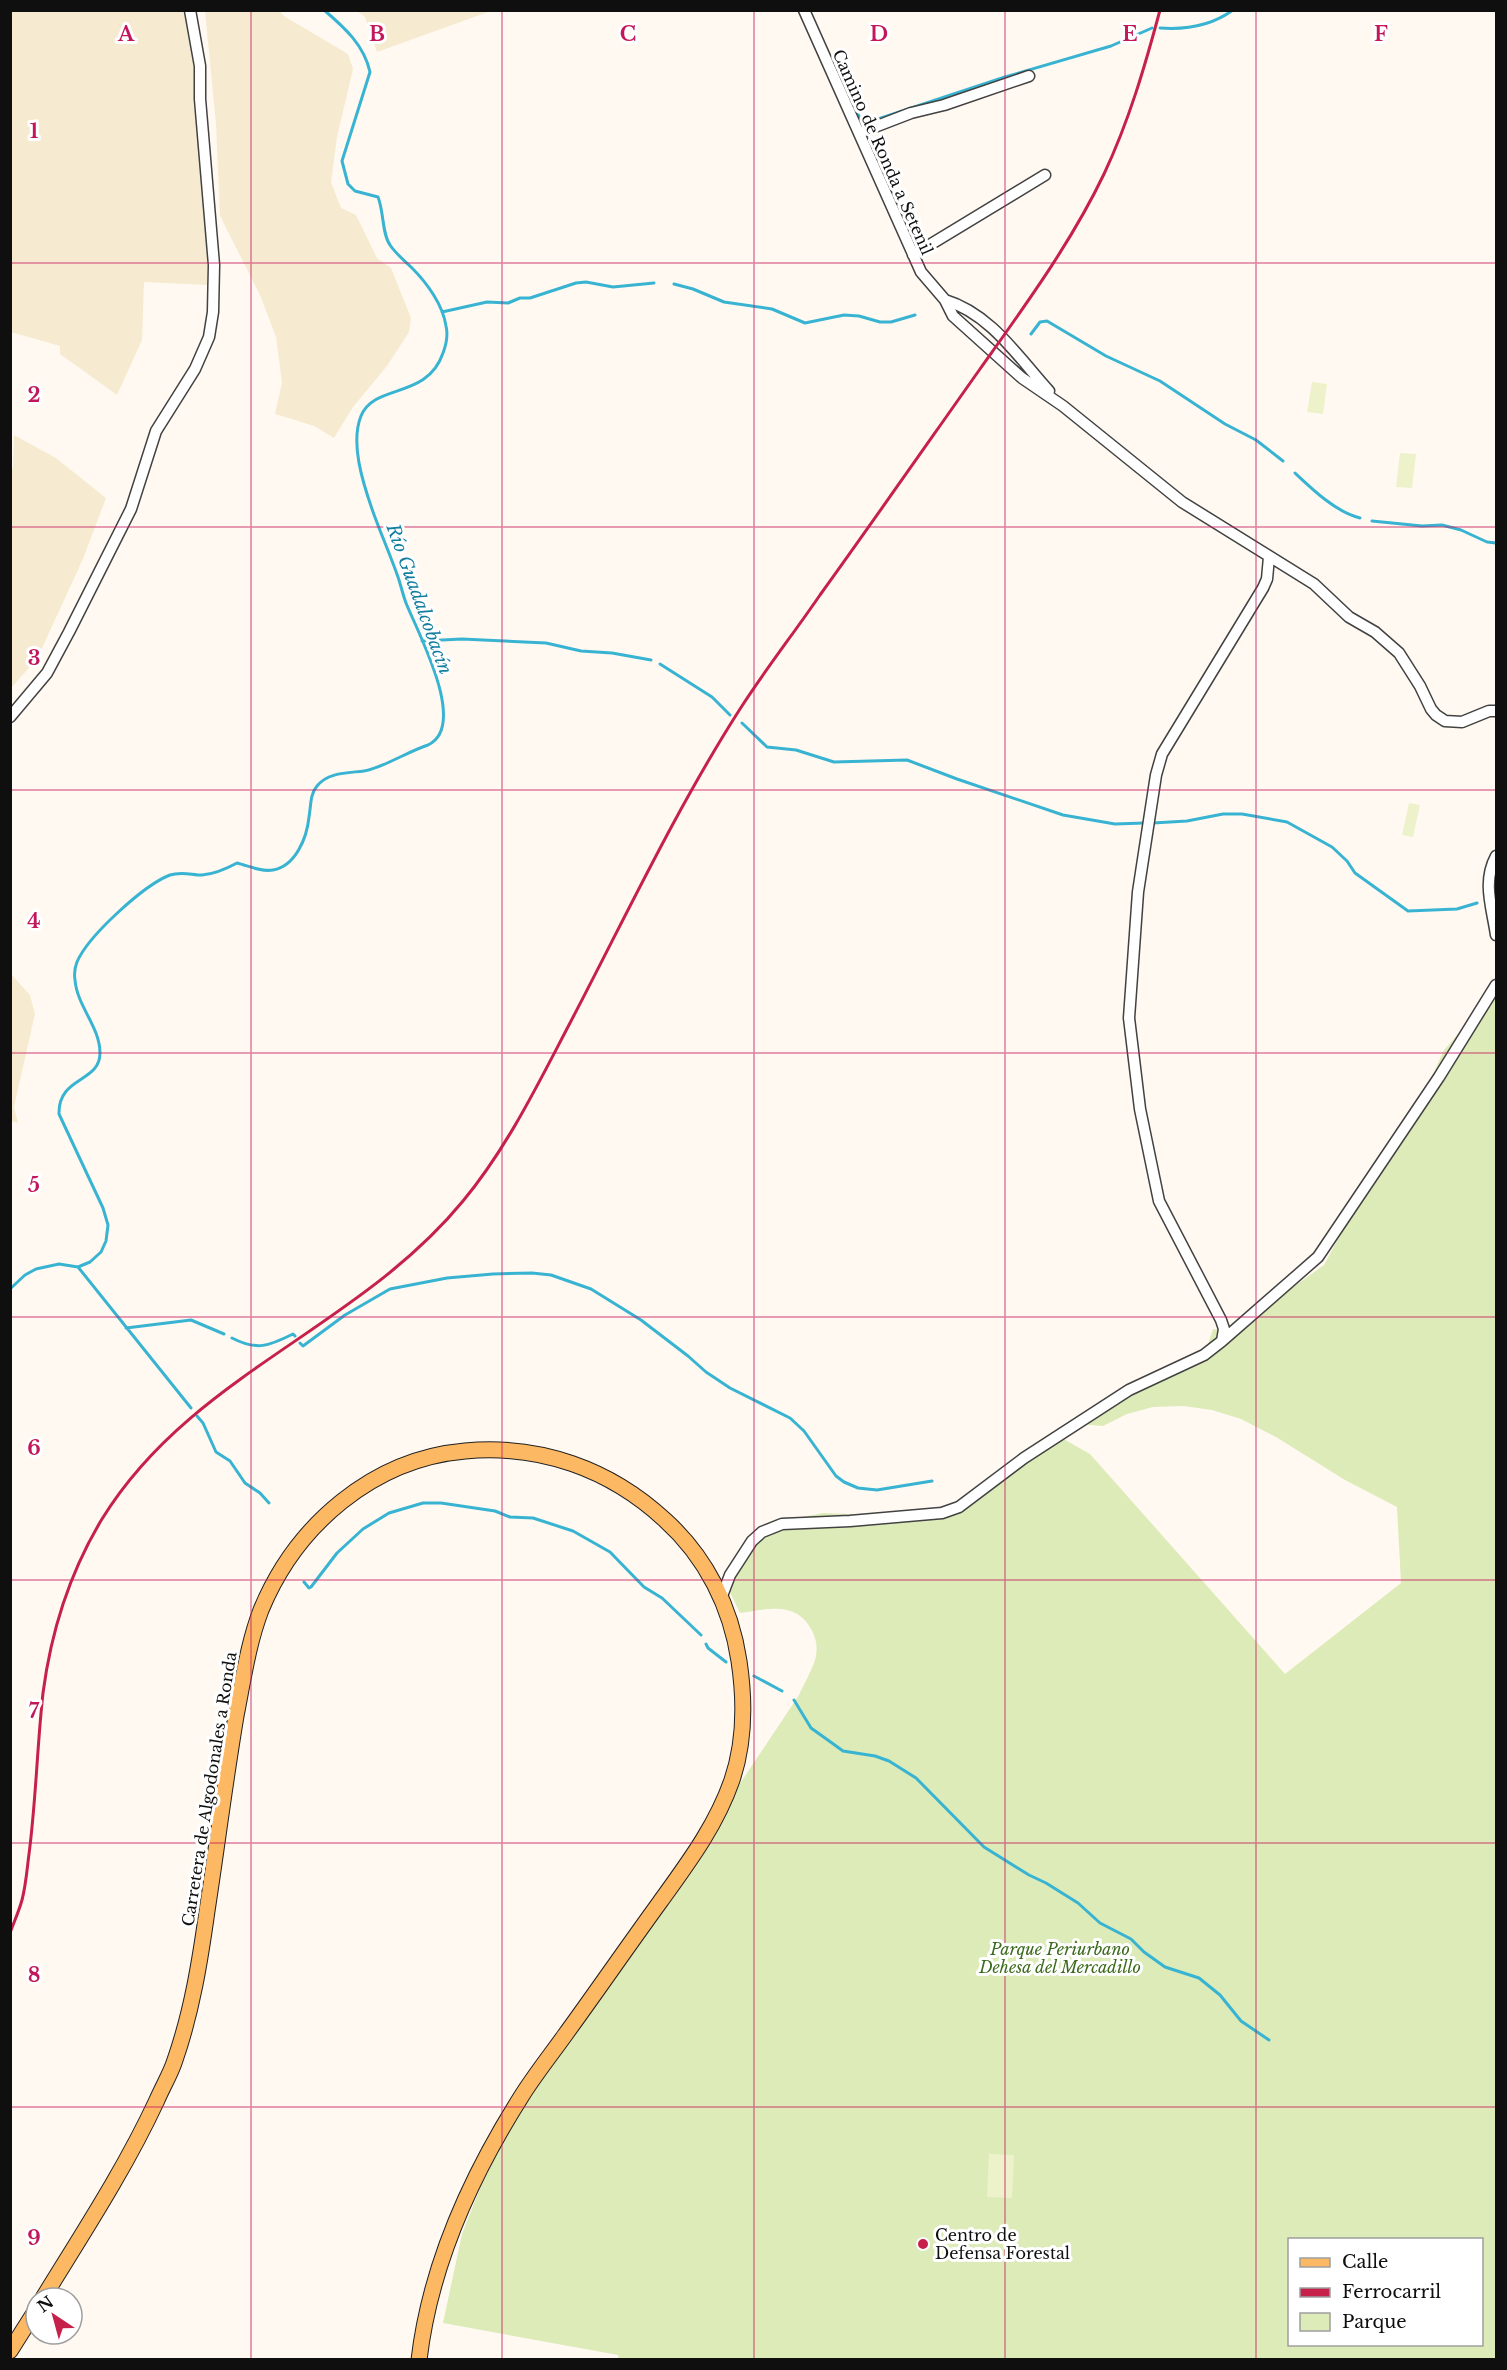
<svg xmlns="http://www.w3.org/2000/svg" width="1507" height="2370" font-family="'Libre Baskerville',serif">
  <rect width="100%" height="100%" fill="#fff9f1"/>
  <!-- farmland -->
  <path fill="#f6ebd0" d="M11,11H187L196,44L207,218V285L144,282L142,340L117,395L60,354V346L11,332Z
    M205,11H280L284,16L348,54L353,69L337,137L331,182L341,208L356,215L377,258L391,268L411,318L409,332L387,366L353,407L334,438L314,426L275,414L282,383L276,337L260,295L220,216L216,124Z
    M357,11H491L377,52L365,17Z
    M14,435L56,458L106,498L83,559L37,659L11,688L10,477L13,467Z
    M11,974L30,995L35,1014L14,1107L18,1123L11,1121Z"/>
  <!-- green -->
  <path fill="#ddebb9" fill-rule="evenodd" d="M1493,994L1496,1002V2359L619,2360L618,2355L443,2323L462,2234L486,2173L508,2131L799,1695C804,1684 811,1672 815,1660C818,1649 817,1639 811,1629C796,1601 766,1609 740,1613L724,1580L753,1542L797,1518L823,1513L901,1516L934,1511L957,1503L1060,1437L1090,1454L1285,1674L1401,1583L1397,1507L1345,1480L1276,1437L1241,1419L1212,1410L1183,1406L1153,1407L1127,1414L1103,1426L1078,1424L1144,1385L1168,1376L1207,1347L1213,1329L1232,1331L1324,1265L1345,1226L1415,1123L1427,1087L1444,1050ZM1290,2240H1482V2344H1290Z"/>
  <!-- pitch -->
  <path fill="#edf2cb" d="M1312,382L1327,384L1323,414L1307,412Z
    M1400,453L1416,454L1412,488L1396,487Z
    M1409,803L1420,805L1413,837L1402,835Z
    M989,2154L1014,2155L1012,2198L987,2197Z"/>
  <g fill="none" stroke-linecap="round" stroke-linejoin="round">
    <!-- stream -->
    <path stroke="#38b4d2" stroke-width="3" d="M1160,28C1187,30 1211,26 1233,10
      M841,81L861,120L866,123L1005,77L1111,46L1152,28
      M674,284L693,289L724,302L772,309L805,323L844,315L859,316L880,322H891L915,315
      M442,312L487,302L508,303L520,298H530L576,283L586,282L613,287L654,283
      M1031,334L1040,322L1047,321L1106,356L1160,381L1225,424L1256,440L1283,461
      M1295,473C1313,490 1336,512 1360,518
      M1372,521L1422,526L1442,525L1461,530L1487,542L1496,543
      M422,641L462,639L546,643L581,651L612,653L651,660
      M660,664L712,697L730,715
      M742,723L767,747L796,750L834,762L907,760L957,779L1063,815L1115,824L1144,823
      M1153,823L1187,821L1223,814H1242L1287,822L1332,847L1347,861L1355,873L1408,911L1457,909L1477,903
      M78,1267L191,1408
      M10,1289L25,1275L36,1269L59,1264L78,1267L90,1262L101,1252L106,1241L108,1225L103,1208L59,1114C58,1076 100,1083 100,1053C100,1027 77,1006 75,980C74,974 75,967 77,962C88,936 144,885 170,875C181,871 192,875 202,875C215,874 226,869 237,863C249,866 261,872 273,870C296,866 307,837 309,817C311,806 310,794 317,786C328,772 348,773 364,771C380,769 409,751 428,745C469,726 417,631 406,603C403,595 401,586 398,577C390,554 380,532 372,509C363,483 350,443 361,416C374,383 427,400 443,353C446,345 448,334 446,326C443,305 427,283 412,268C405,261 396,254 390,245C382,234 384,212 378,197L355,191L348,184L342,161L370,72C364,45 345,28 324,10
      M126,1328L191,1320L224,1334
      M232,1338C257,1351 269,1346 293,1334L295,1336
      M300,1343L303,1346L345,1315L390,1289L447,1278L493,1274L532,1273L551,1275L591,1289L641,1320L688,1356L706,1372L730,1388L790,1418L804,1431L836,1476L844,1482L858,1488L877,1490L932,1481
      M197,1416L203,1423L216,1452L230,1461L245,1483L260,1493L269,1503
      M304,1582L309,1588L311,1587L337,1553L363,1529L389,1513L423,1503H441L495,1511L510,1517L533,1518L573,1531L610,1552L644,1587L662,1598L701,1635
      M706,1644L708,1648L726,1662
      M754,1676L782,1691
      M794,1700L811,1728L832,1743L843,1751L875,1756L889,1761L916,1778L984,1847L1029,1875L1046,1883L1078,1903L1100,1923L1131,1939L1144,1952L1165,1967L1199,1978L1220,1995L1241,2021L1269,2040"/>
    <defs>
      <path id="minor" d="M804,10L921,272L945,300L953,316L1022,378L1063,406L1182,502L1314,584L1349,617L1375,632L1399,653L1420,686L1431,709L1436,715L1445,721L1462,722L1489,711H1496
        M859,133L911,113L944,105L1029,76
        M913,255L1045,175
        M945,300C991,314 1018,357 1049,391
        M10,717L47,673L69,632L131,509L156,431L195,369L209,337L213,312L214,265L200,99V66L190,10
        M1496,856C1482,882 1492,907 1496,935
        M1222,1341L1318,1257L1439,1077L1496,985
        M722,1596L730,1575L752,1541L762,1532L782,1524L850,1521L942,1513L959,1507L1024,1458L1129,1390L1204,1355L1222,1341L1224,1329L1221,1320L1159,1201L1140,1109L1129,1018L1138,892L1156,775L1162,754L1263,588L1267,579L1269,557"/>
      <path id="primary" d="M43,2298C83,2233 125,2169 157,2100C163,2086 171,2073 175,2060C192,2011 200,1961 207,1911C217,1846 225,1781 236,1716C243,1681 248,1644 261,1610C296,1525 373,1459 465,1451C540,1444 610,1469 665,1520C706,1557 731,1607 739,1661C745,1701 745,1742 732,1780C716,1826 688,1863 660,1902C628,1946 597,1991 565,2035C550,2056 534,2076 521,2097C471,2176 430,2266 419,2360
        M10,2351L36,2310"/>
    </defs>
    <!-- minor casing -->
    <use href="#minor" stroke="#424242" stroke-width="13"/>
    <!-- primary casing -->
    <use href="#primary" stroke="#202020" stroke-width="17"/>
    <!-- minor -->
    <use href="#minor" stroke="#fff" stroke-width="10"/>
    <!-- primary -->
    <use href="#primary" stroke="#fdb863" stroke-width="15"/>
    <!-- rail -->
    <path stroke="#c5214b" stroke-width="3" d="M10,1933C14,1922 19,1911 22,1900C26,1885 27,1869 29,1854C36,1801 37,1747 43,1693C51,1632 70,1572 102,1519C191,1374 357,1330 463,1201C507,1148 538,1084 570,1023C625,918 676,809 740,709C765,670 794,633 820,595C874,520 927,444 980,369C1024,307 1071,243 1104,174C1129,121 1145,66 1160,10"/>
  </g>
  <!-- grid -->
  <path fill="none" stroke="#c2185b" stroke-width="1.5" stroke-opacity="0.55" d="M251,10V2360M502,10V2360M754,10V2360M1005,10V2360M1256,10V2360M10,263H1496M10,527H1496M10,790H1496M10,1053H1496M10,1317H1496M10,1580H1496M10,1843H1496M10,2107H1496"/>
  <!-- markers -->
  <circle fill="#c5214b" stroke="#fff" stroke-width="2" cx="923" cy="2244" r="6"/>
  <g text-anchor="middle" stroke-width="6" stroke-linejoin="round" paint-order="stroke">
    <!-- street labels -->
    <g font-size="16" fill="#0f0f0f" stroke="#fff">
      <text transform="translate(883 152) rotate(66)" y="6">Camino de Ronda a Setenil</text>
      <text transform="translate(209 1789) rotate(-81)" y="6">Carretera de Algodonales a Ronda</text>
    </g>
    <!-- park labels -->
    <g font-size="16" font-style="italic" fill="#3c6a1c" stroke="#fff">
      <text x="1060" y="1955">Parque Periurbano<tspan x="1060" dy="18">Dehesa del Mercadillo</tspan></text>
    </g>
    <!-- poi labels -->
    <g font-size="16" fill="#0f0f0f" stroke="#fff" text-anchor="start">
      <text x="935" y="2241">Centro de<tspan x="935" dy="18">Defensa Forestal</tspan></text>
    </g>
    <!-- water labels -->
    <g font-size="18" font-style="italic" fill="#137e9f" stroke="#fff">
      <text transform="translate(419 599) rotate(70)" y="6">Río Guadalcobacín</text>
    </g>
  </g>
  <g font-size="20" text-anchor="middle" font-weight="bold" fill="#c2185b" stroke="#fff" stroke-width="6" stroke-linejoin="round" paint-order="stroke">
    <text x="126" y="41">A</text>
    <text x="377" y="41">B</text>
    <text x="628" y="41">C</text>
    <text x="879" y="41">D</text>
    <text x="1130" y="41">E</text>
    <text x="1381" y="41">F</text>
    <text x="34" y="138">1</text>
    <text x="34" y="402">2</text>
    <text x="34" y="665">3</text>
    <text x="34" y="928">4</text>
    <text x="34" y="1192">5</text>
    <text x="34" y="1455">6</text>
    <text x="34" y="1718">7</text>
    <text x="34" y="1982">8</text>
    <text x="34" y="2245">9</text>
  </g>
  <!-- border -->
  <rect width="1507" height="2370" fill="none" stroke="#0f0f0f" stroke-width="24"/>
  <!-- legend -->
  <rect x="1288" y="2238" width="195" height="108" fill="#ffffff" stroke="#9f9f9f" stroke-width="1.5"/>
  <rect x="1300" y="2258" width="30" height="9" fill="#fdb863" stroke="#9f9f9f" stroke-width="1.5"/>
  <text x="1342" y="2268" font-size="18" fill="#0f0f0f">Calle</text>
  <rect x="1300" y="2288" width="30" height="9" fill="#c5214b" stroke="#9f9f9f" stroke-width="1.5"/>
  <text x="1342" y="2298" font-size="18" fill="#0f0f0f">Ferrocarril</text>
  <rect x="1300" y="2313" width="30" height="18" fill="#ddebb9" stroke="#9f9f9f" stroke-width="1.5"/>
  <text x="1342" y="2328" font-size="18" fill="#0f0f0f">Parque</text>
  <!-- north arrow -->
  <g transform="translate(54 2316) rotate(324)"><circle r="28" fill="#ffffff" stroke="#9f9f9f" stroke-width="1.5"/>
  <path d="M0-4.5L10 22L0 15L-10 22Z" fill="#c5214b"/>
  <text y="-9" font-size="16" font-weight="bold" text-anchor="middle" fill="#0f0f0f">N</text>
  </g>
</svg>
